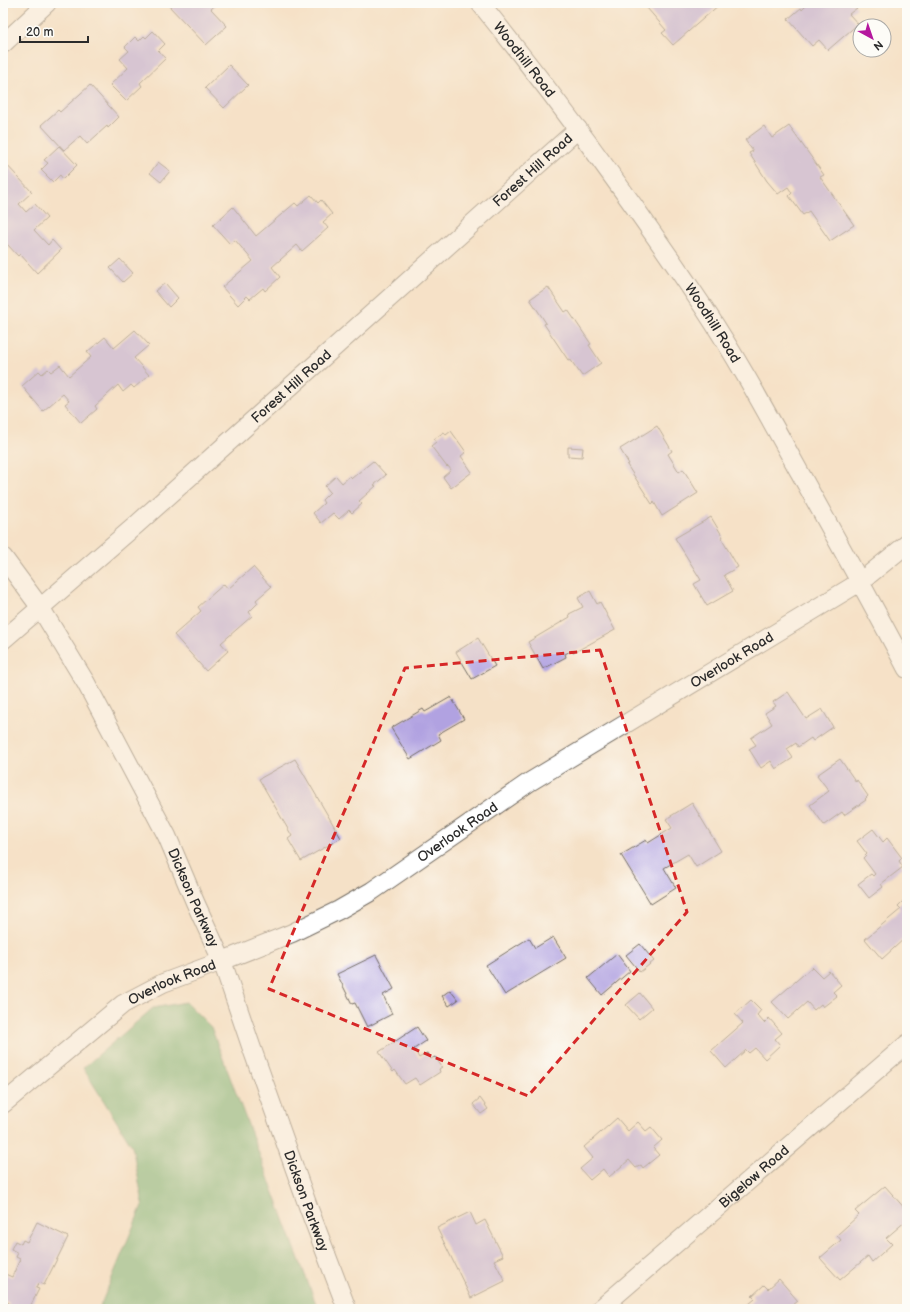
<svg xmlns="http://www.w3.org/2000/svg" width="910" height="1312" font-family="'Balsamiq Sans',sans-serif">
  <rect width="100%" height="100%" fill="#fdfcf7"/>
  <filter id="ink" filterUnits="userSpaceOnUse"><feTurbulence type="fractalNoise" baseFrequency=".025" numOctaves="2"/><feDisplacementMap in="SourceGraphic" scale="8" xChannelSelector="R" yChannelSelector="G"/><feConvolveMatrix kernelMatrix="1 2 1 2 8 2 1 2 1" color-interpolation-filters="sRGB"/></filter>
  <filter id="wash" filterUnits="userSpaceOnUse"><feTurbulence type="fractalNoise" baseFrequency=".012" numOctaves="4" result="noise"/><feDisplacementMap in="SourceGraphic" scale="16" xChannelSelector="R" yChannelSelector="G"/><feGaussianBlur stdDeviation="0.9" result="paint"/><feColorMatrix in="noise" values="0 0 0 0 0 0 0 0 0 0 0 0 0 0 0 0 0 1.4 0 .05"/><feComposite in="paint" operator="in"/></filter>
  <g filter="url(#wash)">
    <rect width="100%" height="100%" fill="#f5e1c7"/>
    <!-- forest -->
    <path fill="#71b275" stroke="#4e6e50" d="M186,1002L211,1027L318,1309H99L143,1203L132,1146L83,1068L153,1008Z"/>
    <g id="blocks">
      <!-- building -->
      <path fill="#b1a2e1" d="M170,3H218L211,9L227,26L206,45L168,5Z
        M646,3H725L722,6L720,4L673,45L662,33L666,30L647,8L649,6Z
        M809,3H853L857,8L849,14L858,24L828,50L819,40L812,46L788,19L801,8L802,10Z
        M153,31L165,44L158,51L166,58L140,83L142,86L126,101L110,85L128,68L120,59L129,51L125,47L135,37L139,41L144,36L146,38Z
        M229,65L248,85L224,108L205,88Z
        M90,85L119,117L108,128L107,126L87,144L80,136L64,150L41,125L58,110L60,112Z
        M764,126L772,138L789,126L824,175L820,177L854,225L830,241L809,211L803,215L789,196L792,193L788,187L778,194L767,181L749,153L753,151L745,140Z
        M59,146L77,165L63,179L60,175L53,182L41,170L48,163L44,160Z
        M4,162L32,192L19,204L26,212L35,204L47,218L34,230L48,245L52,240L61,250L37,273L20,254L18,256L7,244L5,247L3,244V163Z
        M158,162L170,171L161,182L150,173Z
        M311,195L318,203L321,200L332,214L323,222L328,228L302,251L297,245L272,267L280,277L265,291L263,288L250,299L247,296L238,305L222,287L253,261L235,240L230,244L213,225L233,207L256,236L295,203L298,206Z
        M120,259L133,273L123,282L110,268Z
        M165,283L178,298L169,307L155,291Z
        M548,287L565,312L568,310L591,344L589,345L601,363L582,376L570,359L568,360L544,324L546,323L530,299Z
        M135,330L149,345L134,358L149,375L134,388L131,385L123,392L118,385L95,406L97,409L81,423L65,404L69,401L63,394L43,411L22,386L39,371L42,374L48,369L51,372L60,365L69,376L91,357L87,352L105,337L114,348Z
        M657,426L672,451L668,454L679,472L683,469L698,493L662,516L654,502L652,504L627,465L629,464L620,449Z
        M451,431L466,452L461,456L472,472L451,488L443,477L451,470L448,466L447,467L431,446L436,442L434,439L444,432L446,435Z
        M568,447L583,448L582,457L568,456Z
        M373,461L386,475L374,485L376,486L359,501L362,504L352,513L349,510L339,519L333,513L321,523L313,513L324,503L322,500L330,492L325,486L336,476L342,483L350,476L352,478Z
        M711,517L723,537L721,538L738,567L724,575L733,591L707,606L694,584L701,580L675,538Z
        M253,567L271,587L256,600L258,603L249,612L252,616L221,643L228,651L206,671L174,635L201,611L198,607L224,584L228,589Z
        M590,591L597,604L600,602L615,630L573,653L572,650L565,654L566,657L543,669L528,642L570,617L569,614L583,607L578,598Z
        M478,638L495,666L472,679L456,652Z
        M788,692L806,719L822,709L833,727L813,741L811,738L798,747L796,743L787,749L793,758L776,769L771,761L761,768L749,749L756,745L751,738L772,724L765,713L776,706L773,702Z
        M451,697L464,719L438,734L441,740L410,759L391,728L423,709L425,712Z
        M295,759L341,838L301,861L288,839L292,836L259,779Z
        M840,759L856,782L857,780L868,796L865,799L866,800L844,815L842,812L824,825L810,805L829,791L817,775Z
        M692,803L721,851L696,867L688,854L664,868L676,888L651,904L621,855L646,840L648,843L672,828L666,819Z
        M873,829L883,842L887,838L902,858L899,861L903,867L881,884L883,887L869,898L858,884L871,874L873,876L875,874L863,858L867,854L857,841Z
        M907,897V941L905,938L882,959L865,939L901,909L898,906Z
        M553,937L566,958L505,995L486,965L529,938L535,948Z
        M640,944L654,961L640,972L626,955Z
        M617,954L630,971L602,995L588,978Z
        M376,955L394,989L383,995L392,1014L367,1027L355,1003L352,1004L337,974Z
        M812,967L822,977L829,971L841,985L833,992L837,996L823,1007L821,1004L814,1010L807,1002L788,1019L772,1002Z
        M450,990L458,1000L449,1006L442,996Z
        M640,993L652,1008L639,1019L626,1005Z
        M751,1000L761,1010L757,1015L764,1023L769,1018L782,1033L775,1039L780,1045L765,1059L755,1048L749,1053L746,1050L726,1068L711,1051L743,1023L735,1014Z
        M417,1027L426,1041L414,1049L419,1058L427,1053L431,1059L435,1057L442,1067L439,1069L440,1072L420,1085L415,1078L405,1084L395,1070L393,1072L379,1052Z
        M480,1098L488,1109L481,1114L473,1104Z
        M617,1118L628,1131L638,1122L646,1131L651,1127L662,1140L653,1148L659,1155L643,1168L641,1165L636,1168L629,1160L609,1177L603,1169L590,1180L580,1169L593,1158L584,1147Z
        M885,1186L907,1211V1220L886,1238L892,1244L872,1262L868,1256L840,1280L820,1258L841,1240L837,1235L859,1215L855,1211Z
        M470,1212L476,1225L485,1220L503,1256L494,1260L505,1281L471,1298L437,1228Z
        M37,1222L68,1237L44,1285L39,1283L36,1288L39,1289L29,1309H23L19,1307V1309H7L9,1303L3,1300V1273L12,1277L20,1259L16,1257L18,1253L11,1249L15,1241L21,1244L23,1240L27,1242Z
        M779,1279L798,1301L788,1309H743L755,1299L752,1296L764,1285L768,1289Z"/>
    </g>
  </g>
  <g filter="url(#ink)">
    <use href="#blocks" fill-opacity="0" stroke="#726b62" stroke-width="1"/>
    <g fill="none" stroke-linecap="round" stroke-linejoin="round">
      <defs>
        <g id="minor">
          <path id="s1" d="M480,3C559,101 634,203 704,308C739,361 769,417 800,473C836,538 872,603 907,669"/>
          <path d="M3,44L47,3"/>
          <path id="s2" d="M3,557L40,607L86,683L167,836L195,902L222,961L251,1046L309,1209L347,1309"/>
          <path id="s3" d="M3,640L136,525L578,129"/>
          <path id="s4" d="M3,1104L123,1004L163,983L222,961L292,933L339,910L372,891L528,783L860,582L907,544"/>
          <path id="s5" d="M600,1309L907,1044"/>
        </g>
      </defs>
      <!-- minor casing -->
      <use href="#minor" stroke="#726b62" stroke-width="20"/>
      <!-- minor -->
      <use href="#minor" stroke="#fff" stroke-width="18"/>
    </g>
  </g>
  <!-- marked area -->
  <path d="M0 0H910V1312H0ZM600,650L687,912L528,1096L269,989L405,668Z" fill="#f5e1c7" fill-opacity=".55" fill-rule="evenodd"/>
  <path fill="none" stroke="#d62828" stroke-width="3" stroke-dasharray="8 5" stroke-linejoin="round" d="M600,650L687,912L528,1096L269,989L405,668Z"/>
  <g text-anchor="middle" stroke-width="4" stroke-linejoin="round" paint-order="stroke">
    <!-- street labels -->
    <g font-size="14" fill="#2b2b2b" stroke="#fdfcf7">
      <text dy="5" stroke="none"><textPath href="#s1" startOffset="72">Woodhill Road</textPath></text>
      <text dy="5" stroke="none"><textPath href="#s3" startOffset="708">Forest Hill Road</textPath></text>
      <text dy="5" stroke="none"><textPath href="#s1" startOffset="396">Woodhill Road</textPath></text>
      <text dy="5" stroke="none"><textPath href="#s3" startOffset="384">Forest Hill Road</textPath></text>
      <text dy="5" stroke="none"><textPath href="#s4" startOffset="858">Overlook Road</textPath></text>
      <text dy="5" stroke="none"><textPath href="#s4" startOffset="534">Overlook Road</textPath></text>
      <text dy="5" stroke="none"><textPath href="#s2" startOffset="391">Dickson Parkway</textPath></text>
      <text dy="5" stroke="none"><textPath href="#s4" startOffset="210">Overlook Road</textPath></text>
      <text dy="5" stroke="none"><textPath href="#s5" startOffset="203">Bigelow Road</textPath></text>
      <text dy="5" stroke="none"><textPath href="#s2" startOffset="715">Dickson Parkway</textPath></text>
    </g>
  </g>
  <!-- margin -->
  <rect width="910" height="1312" fill="none" stroke="#fdfcf7" stroke-width="16"/>
  <!-- north arrow -->
  <g transform="translate(872 38) rotate(140)"><circle r="19" fill="#fdfcf7" stroke="#a9a8a5"/>
  <path d="M0-3L7 15L0 10L-7 15Z" fill="#b5179e"/>
  <text y="-6" font-size="11" font-weight="bold" text-anchor="middle" fill="#2b2b2b">N</text>
  </g>
  <!-- scale -->
  <path d="M20 36v6h68v-6" fill="none" stroke="#2b2b2b" stroke-width="2"/>
  <text x="26" y="36" font-size="12" fill="#2b2b2b" stroke="#fdfcf7" stroke-width="3" paint-order="stroke">20 m</text>
</svg>
